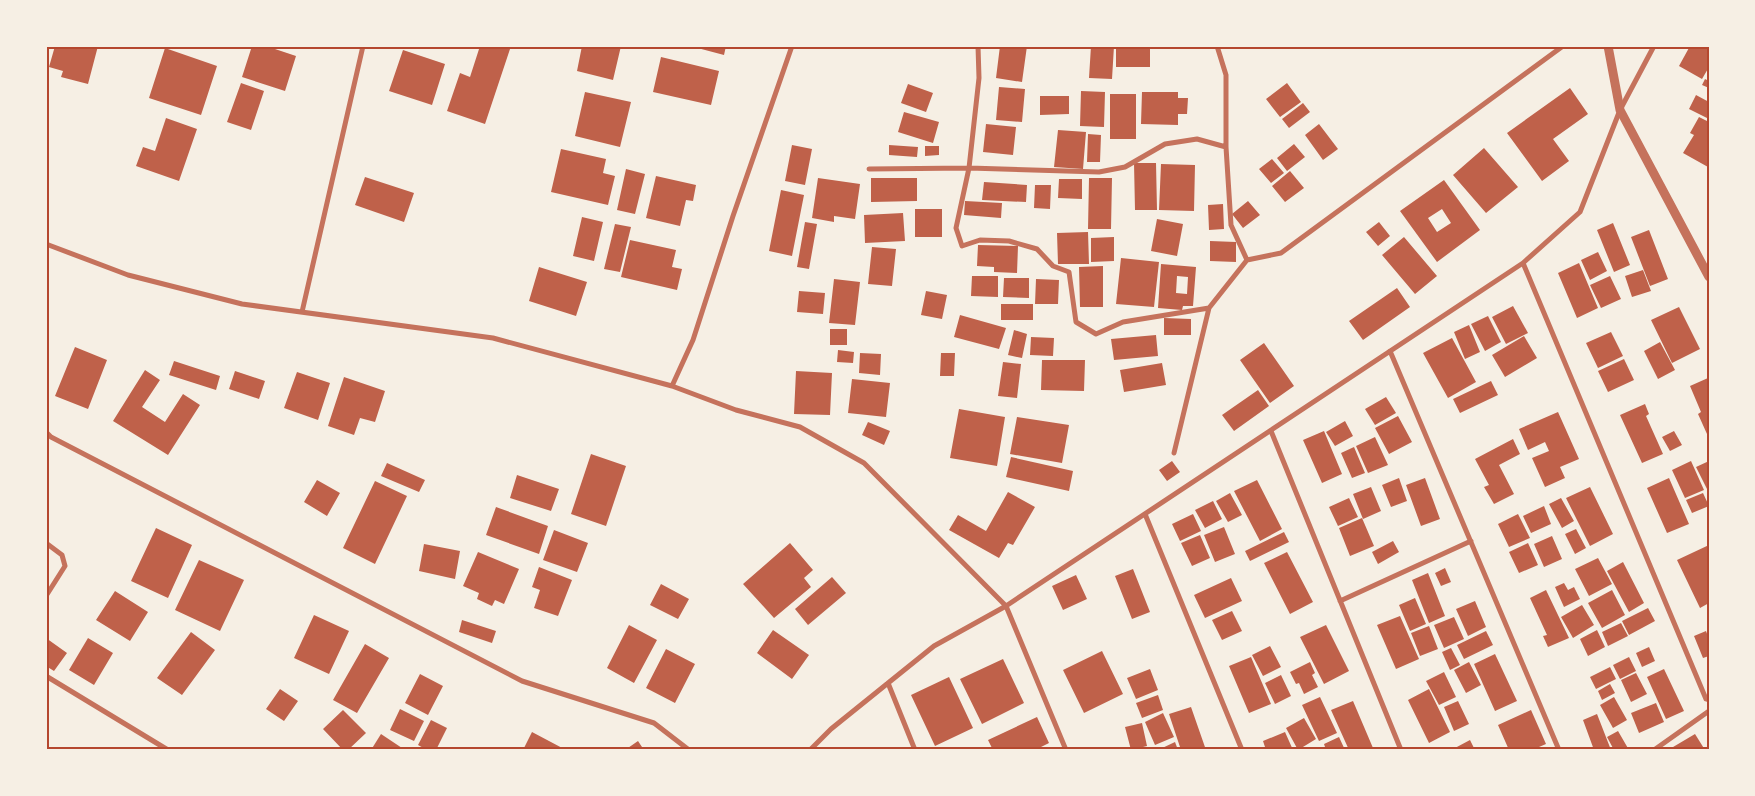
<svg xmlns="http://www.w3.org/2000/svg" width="1755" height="796" font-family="'Golos Text',sans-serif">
<rect width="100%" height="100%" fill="#f6efe4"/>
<path fill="#bf614a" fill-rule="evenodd" d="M55 46H98L88 84 61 77 63 71 49 67Z
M252 46H266L296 56 285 91 242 77Z
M480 46H511L485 124 447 111 460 73 470 77Z
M582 46H621L613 80 577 71Z
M690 46H726L724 55Z
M1000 46H1027L1022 82 996 78Z
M1091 46H1114L1112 79 1089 78Z
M1116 46H1150V67H1116Z
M1690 46H1709V67L1702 79 1679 66Z
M165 48 217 66 201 115 149 98Z
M403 50 445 64 432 105 389 91Z
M661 57 719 71 711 105 653 92Z
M1705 79 1709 81V88L1702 85Z
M241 83 264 91 251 130 227 122Z
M1287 83 1301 102 1280 117 1266 99Z
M908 84 933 93 926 112 901 103Z
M999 87 1025 89 1022 122 996 120Z
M1570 88 1588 114 1553 139 1569 161 1542 181 1507 133Z
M1081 91 1105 92 1104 127 1080 126Z
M585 92 631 102 620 147 575 136Z
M1142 92H1178V98H1188L1187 114H1178V125L1141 124Z
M1110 94H1136V139H1110Z
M1696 95 1709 102V119L1689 109Z
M1040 96H1069V114L1040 115Z
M1303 103 1310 112 1289 128 1282 119Z
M904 112 939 122 933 143 898 132Z
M1699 117 1709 122 1708 167 1683 153 1694 135 1690 133Z
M166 118 197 129 179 181 136 166 143 147 155 151Z
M986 124 1016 127 1013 155 983 152Z
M1319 124 1338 149 1323 160 1305 135Z
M1058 130 1086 132 1083 169 1054 167Z
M1088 134 1101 135 1100 162H1087Z
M1294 144 1305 157 1287 171 1277 158Z
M792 145 812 149 805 185 785 181Z
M889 145 918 147 917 157 889 155Z
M925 146H939V155L925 156Z
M1484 148 1518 187 1486 213 1453 175Z
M561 149 606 159 603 173 615 176 608 205 551 192Z
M1272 159 1284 173 1271 183 1259 169Z
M1134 163H1156L1157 210H1135Z
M1161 164 1195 165 1194 211 1159 210Z
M626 169 645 174 635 214 617 210Z
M1290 171 1304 188 1285 202 1272 186Z
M656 176 696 185 693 201 686 200 680 226 646 218Z
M365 177 414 193 404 222 355 205Z
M818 178 860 184 855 219 834 216V222L812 218Z
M871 178H917V201L871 202Z
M1089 178H1112L1111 229H1088Z
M1059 179H1082V199L1058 198Z
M1444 180 1480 230 1437 262 1400 211ZM1442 209 1451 223 1437 232 1428 218Z
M984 182 1027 185 1026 202 982 200Z
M1035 185H1051L1050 209 1034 208Z
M781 190 804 195 792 256 769 251Z
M965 201 1002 203 1001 218 964 215Z
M1248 201 1260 215 1243 228 1232 214Z
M1223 204 1224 229 1209 230 1208 205Z
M915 209H942V237H915Z
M903 213 905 241 865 243 864 215Z
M582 217 603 222 594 261 573 256Z
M1157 219 1183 224 1177 256 1151 251Z
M805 222 817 224 809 269 797 267Z
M1379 222 1390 236 1378 246 1366 232Z
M1613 223 1630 265 1614 272 1597 230Z
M615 224 631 227 620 272 604 269Z
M1649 230 1668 279 1650 286 1631 237Z
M1088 232 1089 264H1058L1057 233Z
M1114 237V261L1091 262V238Z
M1404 237 1437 276 1415 294 1382 255Z
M630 240 676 250 672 267 682 269 677 290 621 277Z
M1210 241 1236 242V262L1210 261Z
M978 245 1018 246 1017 273 994 272V267L977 266Z
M872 247 896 249 892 286 868 284Z
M1598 252 1607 271 1590 280 1581 260Z
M1121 258 1159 262 1154 307 1116 304Z
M1579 263 1598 308 1577 318 1558 273Z
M1161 264 1196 267 1193 306H1183L1182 310 1158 308ZM1177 276 1188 277 1187 294 1176 293Z
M1103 266V307H1080L1079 267Z
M539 267 587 282 576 316 529 301Z
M1643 270 1651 291 1632 297 1625 276Z
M972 276H998V297L971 296Z
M1610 276 1621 299 1601 308 1590 285Z
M1004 278H1029V298L1003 297Z
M834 279 860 282 855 325 829 323Z
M1036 279 1059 280 1058 304H1035Z
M1397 288 1410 307 1363 340 1349 321Z
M799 291 825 293 823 314 797 312Z
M926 291 947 295 942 319 921 315Z
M1001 304H1033V320H1001Z
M1513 306 1528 333 1506 344 1492 317Z
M1679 307 1700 349 1672 363 1651 320Z
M960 315 1006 328 999 349 954 337Z
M1488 316 1501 342 1485 351 1471 324Z
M1164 318 1191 319V335H1164Z
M1469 325 1480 352 1465 359 1454 332Z
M830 329H847V345H830Z
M1014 330 1027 334 1022 358 1008 355Z
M1611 332 1623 356 1598 368 1586 343Z
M1156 335 1158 356 1114 360 1111 339Z
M1524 336 1537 358 1505 377 1492 355Z
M1031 337 1054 338 1053 356 1030 355Z
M1452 338 1476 382 1448 398 1423 353Z
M1660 342 1675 370 1658 379 1644 351Z
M1264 343 1294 386 1270 403 1240 360Z
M75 347 107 360 88 409 55 396Z
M838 350 854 352 853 363 837 362Z
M860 353 881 354 880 375 859 373Z
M941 353H955L954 376H940Z
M1624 359 1634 380 1608 392 1598 371Z
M1042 360H1085L1084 391 1041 390Z
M174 361 220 376 216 390 169 375Z
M1003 362 1021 364 1017 398 998 396Z
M1162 363 1166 385 1124 392 1120 370Z
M145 370 160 380 142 407 165 422 183 394 200 405 168 455 113 421Z
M235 371 265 381 259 399 229 389Z
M796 371 832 373 830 415 794 414Z
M297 372 330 383 318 420 284 408Z
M344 377 385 391 375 422 360 418 354 435 328 426Z
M1708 378 1709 433 1707 434 1698 414 1701 412 1690 386Z
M852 379 890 383 886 417 848 413Z
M1491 381 1498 395 1460 413 1453 399Z
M1258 390 1269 406 1234 431 1222 415Z
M1386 397 1396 413 1375 425 1365 409Z
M1645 404 1649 414 1646 416 1663 454 1642 463 1620 415Z
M959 409 1005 417 997 466 950 458Z
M1558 412 1579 459 1560 467 1565 478 1545 487 1532 458 1549 451 1545 442 1528 450 1519 429Z
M1398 416 1412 442 1389 454 1375 428Z
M1017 417 1069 425 1062 463 1010 454Z
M1345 421 1353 436 1335 446 1326 432Z
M868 422 890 431 884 445 862 435Z
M1324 431 1342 474 1322 483 1303 440Z
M1674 431 1682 445 1670 451 1662 437Z
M1375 437 1388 465 1368 473 1356 446Z
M1513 439 1520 454 1499 465 1514 494 1494 504 1484 487 1489 485 1475 459Z
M1354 447 1365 473 1352 478 1341 453Z
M591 454 626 466 606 526 571 514Z
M1011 457 1073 471 1069 491 1006 477Z
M1172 461 1180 472 1167 481 1159 470Z
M1691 461 1704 490 1685 498 1672 470Z
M1709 461V488L1707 489 1696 467Z
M387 463 425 480 419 492 381 476Z
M517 475 559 489 551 511 510 498Z
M1399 478 1407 501 1391 507 1382 485Z
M1425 478 1440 519 1421 526 1406 485Z
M1669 478 1689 524 1667 533 1647 488Z
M317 480 340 493 327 516 304 502Z
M1257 480 1282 529 1260 541 1234 491Z
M375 481 407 496 375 564 343 548Z
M1371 487 1381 511 1363 519 1353 494Z
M1590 487 1613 534 1590 546 1566 498Z
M1008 492 1035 507 1013 545 1008 543 999 558 949 530 958 515 986 531Z
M1230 493 1242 515 1228 522 1216 501Z
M1703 493 1709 506 1692 513 1686 500Z
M1349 498 1358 517 1338 526 1329 507Z
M1561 498 1574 521 1562 528 1549 504Z
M1213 501 1222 519 1205 528 1195 510Z
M1544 506 1551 524 1531 533 1523 516Z
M496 507 548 526 539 554 486 535Z
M1193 514 1201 531 1180 541 1172 524Z
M1518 514 1530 538 1509 547 1498 524Z
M1362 518 1374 546 1350 556 1339 528Z
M1224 527 1235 554 1215 562 1204 535Z
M156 528 192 545 168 598 131 581Z
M1576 529 1586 548 1575 554 1565 534Z
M554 530 588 543 577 572 543 560Z
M1284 532 1289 542 1250 561 1245 551Z
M1200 535 1210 558 1192 566 1181 543Z
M1552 536 1562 559 1544 567 1534 544Z
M1393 541 1399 552 1378 564 1372 552Z
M790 543 813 570 804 578 811 587 774 618 743 584Z
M1528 543 1538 565 1519 573 1509 552Z
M424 544 460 551 455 579 419 571Z
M1709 545V603L1700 608 1677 560Z
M478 552 519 569 504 604 495 600 492 606 477 599 479 593 463 586Z
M1287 552 1313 602 1290 614 1264 563Z
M1598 558 1612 584 1589 596 1575 569Z
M199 560 244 580 220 631 175 610Z
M1623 562 1644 603 1629 612 1607 571Z
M539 567 572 580 558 616 534 608 540 590 532 587Z
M1445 568 1451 582 1441 586 1435 573Z
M1133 569 1150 612 1132 619 1115 576Z
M1428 573 1445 616 1429 623 1412 580Z
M1076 575 1087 599 1063 610 1052 586Z
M832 577 846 593 808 625 795 609Z
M1231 578 1242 601 1205 618 1194 595Z
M1564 583 1568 590 1574 587 1580 599 1564 607 1555 587Z
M661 584 689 599 678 619 650 605Z
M1546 590 1569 638 1548 647 1543 636 1547 635 1530 598Z
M1612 590 1625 615 1602 628 1588 603Z
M115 591 148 612 130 641 96 620Z
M1415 598 1426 624 1410 631 1399 605Z
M1475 601 1486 627 1468 636 1456 609Z
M1582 605 1594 625 1573 638 1561 617Z
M1648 608 1655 621 1629 635 1622 621Z
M1232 611 1242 631 1222 640 1212 620Z
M314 615 349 631 329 674 294 658Z
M1400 616 1419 659 1396 669 1377 625Z
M1454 617 1464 639 1444 648 1434 625Z
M462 620 496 631 492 643 459 632Z
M1621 623 1628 636 1608 646 1602 632Z
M629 625 657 640 634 683 607 668Z
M1326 625 1349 671 1324 684 1300 637Z
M1429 626 1438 649 1420 656 1411 633Z
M773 630 809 655 792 679 757 653Z
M1597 630 1605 647 1588 656 1580 639Z
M1486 631 1493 645 1464 659 1457 645Z
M1706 631 1709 639V656L1703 658 1694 636Z
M191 632 215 650 182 695 157 678Z
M46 638 67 653 54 671 46 666Z
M88 638 113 653 94 685 69 670Z
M365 644 389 658 357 713 333 700Z
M1270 646 1281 667 1263 676 1252 655Z
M1649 647 1655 661 1642 667 1636 653Z
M1451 648 1460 665 1450 670 1442 652Z
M666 649 695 664 675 703 646 688Z
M1102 651 1123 694 1084 713 1063 670Z
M1495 654 1517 701 1495 711 1474 664Z
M1251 657 1271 704 1249 713 1229 666Z
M1629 657 1636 671 1620 679 1613 665Z
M1003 659 1024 703 982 724 960 679Z
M1310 662 1315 673 1312 675 1318 687 1304 694 1299 683 1296 684 1290 672Z
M1469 662 1481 685 1466 693 1454 670Z
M1610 667 1616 679 1596 689 1590 677Z
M1150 669 1158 690 1136 699 1127 678Z
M1664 669 1684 711 1666 719 1647 677Z
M1444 672 1456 697 1439 705 1426 681Z
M1636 673 1647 694 1631 702 1621 680Z
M420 674 443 686 428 715 405 703Z
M1281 675 1291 696 1275 704 1265 683Z
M949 677 973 728 935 746 911 695Z
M1610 684 1615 693 1602 700 1598 691Z
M280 689 298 701 284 721 266 709Z
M1429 689 1450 732 1429 743 1408 700Z
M1158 695 1163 710 1142 718 1136 703Z
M1320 697 1337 733 1319 741 1302 705Z
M1614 697 1627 720 1613 728 1600 705Z
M1353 701 1373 748 1369 750H1349L1331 710Z
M1458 701 1469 724 1454 731 1444 707Z
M1656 703 1664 722 1639 733 1631 713Z
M1191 707 1206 750H1181L1169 714Z
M400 709 424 721 414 741 390 730Z
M343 710 366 733 348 750H343L323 729Z
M1531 710 1546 744 1532 750H1509L1498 725Z
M1163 713 1174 737 1155 745 1145 722Z
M1597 714 1611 750H1594L1583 720Z
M1037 717 1049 743 1035 750H993L988 740Z
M1304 718 1316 739 1298 750 1286 728Z
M431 720 447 728 436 750H427L418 745Z
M1142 723 1147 746 1131 750 1125 727Z
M1618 731 1629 750H1614L1607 737Z
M532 732 566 750H523Z
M1285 732 1293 750H1266L1263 741Z
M381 734 405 750H371Z
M1695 734 1705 750H1668Z
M1339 737 1345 750H1326L1324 744Z
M1470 740 1475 750H1456L1455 748Z
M638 741 644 750H625Z
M1175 742 1178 750H1158Z"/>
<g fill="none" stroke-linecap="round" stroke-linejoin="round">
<path stroke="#c5725c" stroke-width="5" d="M978 46 979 78 969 168 956 228 962 246 980 240 1009 241 1037 249 1053 266 1069 272 1076 322 1096 334 1123 322 1209 308
M1217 46 1226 75V147L1231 225 1247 260
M869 169 969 168 1099 172 1125 167 1165 144 1197 139 1226 147
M46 244 128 275 242 304 493 338 672 386 693 340 733 216 792 46
M1523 263 1706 699 1709 700
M302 312 363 46
M1390 351 1559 750
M672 386 736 410 800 427 864 463 1006 606 1066 750
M1271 431 1401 750
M46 432 51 437 522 681 654 723 689 750
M1174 453 1209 308 1247 260 1281 253 1563 46
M1145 514 1242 750
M46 543 62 555 65 566 46 596
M1340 601 1471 541
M46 676 168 750
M888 683 915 750
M810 750 831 729 934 646 1006 606 1523 263 1580 212 1620 110 1654 46
M1654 750 1709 711"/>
<path stroke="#c5725c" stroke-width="9" d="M1608 46 1620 110 1709 277"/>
</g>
<rect width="1755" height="796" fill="none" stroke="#f6efe4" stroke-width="95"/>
<rect x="48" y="48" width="1660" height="700" fill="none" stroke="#b5482f" stroke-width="2"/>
</svg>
